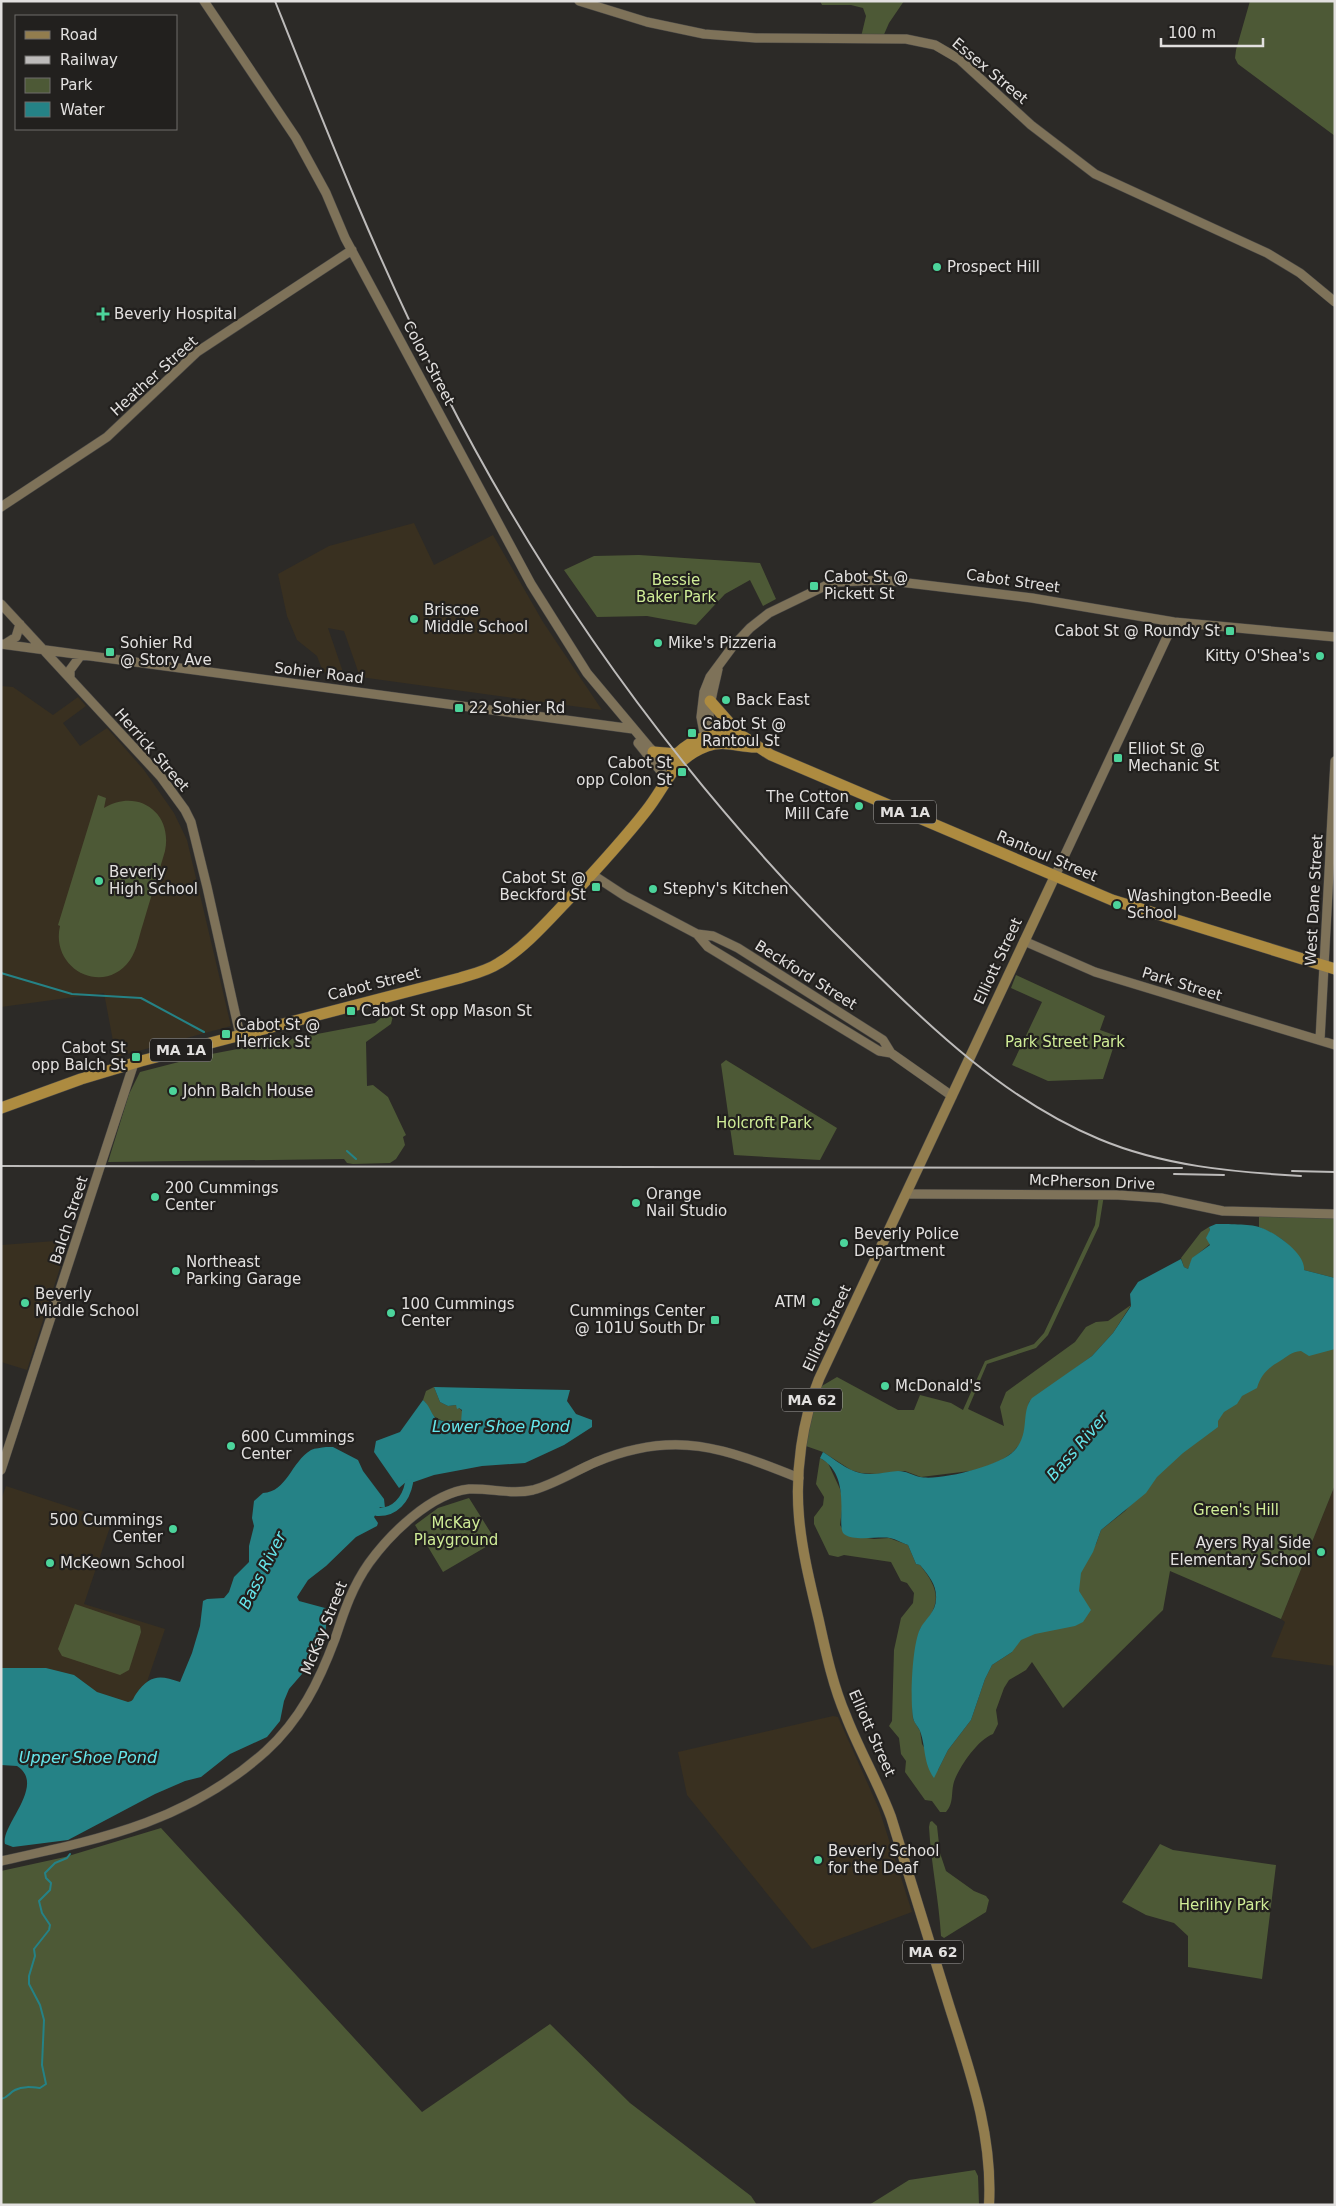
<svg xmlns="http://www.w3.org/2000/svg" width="1336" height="2206" font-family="'DejaVu Sans',sans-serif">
<rect width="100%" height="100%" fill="#2c2a27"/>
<path fill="#393020" d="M414 523 434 565 493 535 543 622 602 710 360 677 344 631 328 628 344 675 323 672 317 656 297 640 287 616 278 574 329 546Z
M1 686 13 687 53 715 78 697 86 706 63 723 80 746 107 728 144 770 174 813 187 840 231 1026 116 1057 104 993 1 1007Z
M69 1240 27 1370 1 1362V1245Z
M1335 1485V1666L1271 1657 1285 1622 1281 1619Z
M6 1486 112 1521 84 1604 165 1629 136 1714 1 1675V1500Z
M833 1716 838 1717 879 1809 912 1912 812 1949 687 1795 678 1752Z"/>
<path fill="#4d5936" d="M820 1H904L889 23 882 39 861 37 866 16 863 8 851 5H822Z
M1250 1H1335V136L1238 64 1235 58 1236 50Z
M639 555 760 563 776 599 763 606 750 580 725 594 696 625 647 616 597 617 564 570 594 556Z
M98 795 106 798 104 808C137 788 173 812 165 851 158 875 150 900 143 924 139 936 137 950 130 960 104 997 50 969 60 926L58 925Z
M1016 975 1105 1016 1100 1030 1117 1036 1103 1079 1048 1081 1012 1065 1042 1002 1011 988Z
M390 1010 394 1012 391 1024 366 1042 367 1086 373 1085 388 1097 406 1135 403 1137 405 1145 396 1159 390 1163 353 1164 347 1163 344 1159 108 1162 129 1094 140 1072 206 1055 375 1023Z
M726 1060 837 1128 820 1160 734 1155 721 1064Z
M1099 1195H1104L1099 1226 1048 1335 1036 1348 987 1364 968 1409 1004 1426 1000 1407 1006 1392 1075 1342 1086 1327 1096 1322 1108 1321 1131 1305 1113 1333 1092 1356 1029 1402 1023 1440 1013 1452 1002 1460 978 1470 921 1477 905 1471 877 1474 861 1473 851 1470 823 1452 803 1445 815 1390 837 1377 898 1410H914L920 1395 951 1403 963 1410 985 1361 1034 1344 1044 1333 1095 1225Z
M1259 1213 1335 1214V1278L1304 1270C1289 1243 1287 1240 1259 1227Z
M1209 1227 1210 1230 1208 1240 1210 1244 1193 1258 1188 1269 1184 1267 1181 1258 1201 1232Z
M1335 1344V1485L1281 1619 1170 1571 1163 1610 1063 1708 1032 1662 1026 1670 1009 1680 1004 1688 996 1710 998 1724 993 1734C978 1740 962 1763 955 1779 950 1791 955 1802 946 1812H940L932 1801 925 1800 905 1772 906 1761 901 1754 899 1738 889 1726 892 1721 894 1650 901 1618 913 1603 914 1593 907 1583 901 1581 891 1562 844 1555 838 1557 829 1555 814 1524V1517L823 1505 824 1497 816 1484 820 1458 828 1463 840 1489 843 1502 840 1525 846 1535 874 1539 889 1538 908 1545 916 1564 920 1565C940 1590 942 1604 920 1629L912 1700 913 1719 920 1731 922 1744 938 1770 948 1750 971 1720 985 1679 992 1665 1012 1652 1014 1637 1096 1544 1101 1530 1125 1511 1216 1408 1283 1348Z
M434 1387 440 1402 448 1406 456 1405 462 1411V1419L458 1424C449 1423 434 1420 429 1411 426 1406 427 1403 423 1400L426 1391Z
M469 1498 496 1541 443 1572 415 1525 438 1508Z
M75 1604 140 1626 141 1632 129 1670 120 1675 62 1656 58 1649Z
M932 1821 937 1826 940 1853 946 1871 974 1891 986 1896 989 1900 986 1912 944 1938 941 1936C939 1900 931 1864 929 1827L930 1822Z
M161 1828 422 2112 550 2024 630 2103 751 2196 757 2205H1V1871L65 1857Z
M1160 1844 1173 1850 1276 1865 1262 1979 1188 1967V1936L1174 1923 1146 1915 1122 1902Z
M975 2170 978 2176 979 2205H869L909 2180Z"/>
<path fill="#258286" d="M1216 1224C1226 1224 1250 1224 1259 1227 1273 1231 1306 1253 1304 1270L1335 1278V1349L1309 1356 1301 1351C1291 1352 1288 1356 1280 1361 1268 1368 1261 1374 1257 1388L1242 1396 1237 1404 1224 1412 1218 1421V1427L1183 1453 1157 1477 1146 1493 1101 1530 1093 1552 1081 1573 1079 1591 1091 1610 1083 1622 1075 1626 1035 1634 1021 1640 1012 1652 992 1665 985 1679 971 1720 948 1750 934 1778C923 1763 926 1747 920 1731 918 1726 913 1722 913 1717 910 1699 912 1646 920 1629 925 1619 936 1612 936 1599 937 1585 929 1576 920 1565L916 1564 908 1545C902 1543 896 1539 890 1538 878 1536 855 1542 844 1534 835 1527 854 1476 820 1458L823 1452C834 1459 847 1470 860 1473 873 1476 885 1472 898 1471 906 1471 912 1475 920 1477 940 1481 1000 1466 1014 1451 1031 1433 1020 1413 1032 1398L1092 1356 1113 1333 1131 1306 1130 1294 1138 1282 1181 1259 1184 1267 1188 1269 1192 1258 1210 1245 1206 1238 1210 1230 1209 1227Z
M434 1387 570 1390 567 1401 576 1414 592 1420V1427L564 1445 525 1463 482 1466 434 1475 411 1483 406 1482 399 1488 374 1452 376 1441 400 1432 423 1400C434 1409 430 1425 452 1420V1422L455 1424 461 1422 462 1410 459 1408 457 1409 456 1405 448 1406 440 1402Z
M326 1447H333L358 1460 363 1471 384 1499 385 1508 380 1507 374 1517 378 1523 377 1526 356 1537 326 1566 308 1580 297 1597 299 1601 325 1608 327 1611 325 1640 314 1652 302 1674 289 1689 284 1701 280 1721 267 1737 230 1754 201 1777 185 1781 155 1794 68 1840 13 1847 5 1844C0 1826 47 1785 17 1766L1 1765V1668H46L74 1675 97 1692 128 1702C134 1701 133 1698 136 1694 150 1674 160 1675 180 1682L192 1653 200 1626 203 1601 207 1599 224 1598 229 1592 234 1577 249 1562V1546L254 1526 252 1518 254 1501 263 1493C287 1492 291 1462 311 1450 315 1448 321 1448 326 1447Z"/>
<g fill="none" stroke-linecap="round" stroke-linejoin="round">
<path stroke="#258286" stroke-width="2" d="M1 973 72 994 141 998 204 1032
M347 1151 356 1159
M1 2099C8 2098 9 2093 15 2090 23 2086 31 2087 40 2088L46 2084 42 2065 44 2020 40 2005 29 1984V1976L35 1956 34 1949 49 1930 50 1925 42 1913 39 1901 50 1890 51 1883 46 1878 45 1873 55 1863 67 1858 70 1854"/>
<path stroke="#258286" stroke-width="8" d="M377 1512C395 1513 406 1499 409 1483"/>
<defs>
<path id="secondary" d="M204 1 296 138 326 193 345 238 531 584 587 673 649 747 660 758 676 766
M579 1 647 22 704 34 756 38 906 39 935 45 959 59 1031 125 1095 174 1267 253 1300 273 1335 302
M1 507 107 437 197 352 352 250
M1 604 161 777 185 810 191 822 207 887 240 1035
M1 644 633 729
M5 644 16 637 20 624
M70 678V670L81 655
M711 740C705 715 713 693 718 669
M638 743 667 779
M706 743 701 717 704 692 710 677 733 646 750 628 769 613 827 585 838 582 883 580 1032 598 1174 622 1335 637
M593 875 625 896 697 934 708 947 879 1051 891 1053 952 1096
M1055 876 1174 622
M697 934 713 936 738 948 883 1040 891 1053
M1024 941 1095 972 1335 1045
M1320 1040 1335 761
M907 1194 1118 1195 1161 1198 1223 1211 1335 1214
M1 1470 134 1063
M1 1861C101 1839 187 1822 266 1751 300 1720 319 1682 335 1639 344 1612 352 1587 369 1563 390 1534 431 1493 469 1489 491 1488 511 1495 533 1490 555 1484 575 1471 596 1462 675 1429 724 1448 799 1478"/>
<path id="primary" d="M989 2205C993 2133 969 2069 948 2002 929 1940 910 1878 891 1817 878 1782 859 1750 846 1716 833 1686 826 1653 819 1621 811 1587 802 1552 799 1517 795 1472 802 1421 819 1379L1055 876"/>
<path id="highway" d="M710 701 741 736
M653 752 677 754
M676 766 677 754C692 739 720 728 742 736 750 740 762 750 771 755L1112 900 1335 969
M1 1108 81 1079 141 1061 460 978C473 974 487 971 499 963 524 948 546 923 566 902 594 872 621 843 646 811 667 785 672 759 707 746 724 740 739 747 755 747"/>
</defs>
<use href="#secondary" stroke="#4a4846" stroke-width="10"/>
<use href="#primary" stroke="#4a4846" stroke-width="11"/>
<use href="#highway" stroke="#4a4846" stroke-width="12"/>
<use href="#secondary" stroke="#7e7259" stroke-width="9"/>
<use href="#primary" stroke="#927d4e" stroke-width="10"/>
<use href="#highway" stroke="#ad8b40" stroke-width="11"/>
<path stroke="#bdbbba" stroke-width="2" d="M275 1C327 132 378 262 442 387 549 598 690 790 858 956 930 1027 1005 1100 1099 1139 1163 1166 1233 1172 1301 1176
M1 1166 1182 1168
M1292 1171 1335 1172
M1174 1174 1224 1175"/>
</g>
<g fill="#4cd49b" stroke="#22201e" stroke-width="2">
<circle cx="937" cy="267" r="5"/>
<path d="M100.5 306.5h5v5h5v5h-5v5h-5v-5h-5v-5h5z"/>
<rect x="809" y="581" width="10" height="10" rx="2.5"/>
<circle cx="414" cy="619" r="5"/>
<rect x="1225" y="626" width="10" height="10" rx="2.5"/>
<circle cx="658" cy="643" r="5"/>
<rect x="105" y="647" width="10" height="10" rx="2.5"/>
<circle cx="1320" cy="656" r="5"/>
<circle cx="726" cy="700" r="5"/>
<rect x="454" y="703" width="10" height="10" rx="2.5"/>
<rect x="687" y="728" width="10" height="10" rx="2.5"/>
<rect x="1113" y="753" width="10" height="10" rx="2.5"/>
<rect x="677" y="767" width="10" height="10" rx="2.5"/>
<circle cx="859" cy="806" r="5"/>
<circle cx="99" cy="881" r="5"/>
<rect x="591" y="882" width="10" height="10" rx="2.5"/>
<circle cx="653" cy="889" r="5"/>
<circle cx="1117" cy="905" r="5"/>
<rect x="346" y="1006" width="10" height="10" rx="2.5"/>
<rect x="221" y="1029" width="10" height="10" rx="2.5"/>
<rect x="131" y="1052" width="10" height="10" rx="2.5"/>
<circle cx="173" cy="1091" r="5"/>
<circle cx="155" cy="1197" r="5"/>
<circle cx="636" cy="1203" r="5"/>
<circle cx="844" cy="1243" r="5"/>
<circle cx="176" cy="1271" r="5"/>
<circle cx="816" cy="1302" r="5"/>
<circle cx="25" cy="1303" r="5"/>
<circle cx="391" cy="1313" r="5"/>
<rect x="710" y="1315" width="10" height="10" rx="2.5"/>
<circle cx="885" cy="1386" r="5"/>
<circle cx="231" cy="1446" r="5"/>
<circle cx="173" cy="1529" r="5"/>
<circle cx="1321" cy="1552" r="5"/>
<circle cx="50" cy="1563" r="5"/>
<circle cx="818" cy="1860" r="5"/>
</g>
<g text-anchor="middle" stroke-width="4.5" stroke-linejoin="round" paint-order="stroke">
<g fill="#22201e" stroke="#a8a6a5" stroke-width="1">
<rect x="874" y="800.5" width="62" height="23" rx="4"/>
<rect x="150" y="1038.5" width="62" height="23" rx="4"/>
<rect x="782" y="1388.5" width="60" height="23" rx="4"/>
<rect x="903" y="1940.5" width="60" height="23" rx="4"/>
</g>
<g font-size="14" font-weight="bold" fill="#e2e0df">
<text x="905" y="817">MA 1A</text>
<text x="181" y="1055">MA 1A</text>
<text x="812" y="1405">MA 62</text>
<text x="933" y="1957">MA 62</text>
</g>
<g font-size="15" fill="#e2e0df" stroke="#22201e">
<text transform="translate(990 71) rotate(40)" y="5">Essex Street</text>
<text transform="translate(429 363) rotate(62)" y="5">Colon Street</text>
<text transform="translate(154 376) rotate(-42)" y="5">Heather Street</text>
<text transform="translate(1013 581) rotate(8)" y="5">Cabot Street</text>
<text transform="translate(319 673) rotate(7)" y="5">Sohier Road</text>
<text transform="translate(152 750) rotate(49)" y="5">Herrick Street</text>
<text transform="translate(1047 856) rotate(23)" y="5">Rantoul Street</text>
<text transform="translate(1314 900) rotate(-87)" y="5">West Dane Street</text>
<text transform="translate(998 961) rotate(-65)" y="5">Elliott Street</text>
<text transform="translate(806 975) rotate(32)" y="5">Beckford Street</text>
<text transform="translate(374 984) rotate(-14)" y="5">Cabot Street</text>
<text transform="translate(1182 984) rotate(17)" y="5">Park Street</text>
<text transform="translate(1092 1182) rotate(2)" y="5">McPherson Drive</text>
<text transform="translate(69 1220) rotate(-72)" y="5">Balch Street</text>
<text transform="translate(827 1328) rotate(-65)" y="5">Elliott Street</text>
<text transform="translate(324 1628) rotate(-68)" y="5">McKay Street</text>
<text transform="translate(872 1733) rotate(66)" y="5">Elliott Street</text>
</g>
<g font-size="15" fill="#e2e0df" stroke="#22201e" text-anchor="start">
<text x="947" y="272">Prospect Hill</text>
<text x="114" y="319">Beverly Hospital</text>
<text x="824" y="582">Cabot St @<tspan x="824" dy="17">Pickett St</tspan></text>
<text x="424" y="615">Briscoe<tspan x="424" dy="17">Middle School</tspan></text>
<text x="1220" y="636" text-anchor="end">Cabot St @ Roundy St</text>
<text x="120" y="648">Sohier Rd<tspan x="120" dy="17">@ Story Ave</tspan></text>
<text x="668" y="648">Mike's Pizzeria</text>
<text x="1310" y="661" text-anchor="end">Kitty O'Shea's</text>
<text x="736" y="705">Back East</text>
<text x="469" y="713">22 Sohier Rd</text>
<text x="702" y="729">Cabot St @<tspan x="702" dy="17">Rantoul St</tspan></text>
<text x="1128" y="754">Elliot St @<tspan x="1128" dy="17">Mechanic St</tspan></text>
<text x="672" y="768" text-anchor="end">Cabot St<tspan x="672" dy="17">opp Colon St</tspan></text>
<text x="849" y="802" text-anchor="end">The Cotton<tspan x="849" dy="17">Mill Cafe</tspan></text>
<text x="109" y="877">Beverly<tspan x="109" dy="17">High School</tspan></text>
<text x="586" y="883" text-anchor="end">Cabot St @<tspan x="586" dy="17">Beckford St</tspan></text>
<text x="663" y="894">Stephy's Kitchen</text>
<text x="1127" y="901">Washington-Beedle<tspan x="1127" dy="17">School</tspan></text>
<text x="361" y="1016">Cabot St opp Mason St</text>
<text x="236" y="1030">Cabot St @<tspan x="236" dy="17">Herrick St</tspan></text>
<text x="126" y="1053" text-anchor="end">Cabot St<tspan x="126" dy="17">opp Balch St</tspan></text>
<text x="183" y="1096">John Balch House</text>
<text x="165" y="1193">200 Cummings<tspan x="165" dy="17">Center</tspan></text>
<text x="646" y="1199">Orange<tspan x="646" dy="17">Nail Studio</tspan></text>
<text x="854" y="1239">Beverly Police<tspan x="854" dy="17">Department</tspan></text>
<text x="186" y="1267">Northeast<tspan x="186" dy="17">Parking Garage</tspan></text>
<text x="35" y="1299">Beverly<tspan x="35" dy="17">Middle School</tspan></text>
<text x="806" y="1307" text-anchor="end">ATM</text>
<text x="401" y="1309">100 Cummings<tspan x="401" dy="17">Center</tspan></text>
<text x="705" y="1316" text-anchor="end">Cummings Center<tspan x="705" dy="17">@ 101U South Dr</tspan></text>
<text x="895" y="1391">McDonald's</text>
<text x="241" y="1442">600 Cummings<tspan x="241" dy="17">Center</tspan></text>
<text x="163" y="1525" text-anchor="end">500 Cummings<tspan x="163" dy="17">Center</tspan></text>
<text x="1311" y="1548" text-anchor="end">Ayers Ryal Side<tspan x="1311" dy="17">Elementary School</tspan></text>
<text x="60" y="1568">McKeown School</text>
<text x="828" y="1856">Beverly School<tspan x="828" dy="17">for the Deaf</tspan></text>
</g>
<g font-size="15" fill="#d0ed97" stroke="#22201e">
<text x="676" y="585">Bessie<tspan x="676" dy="17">Baker Park</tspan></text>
<text x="1065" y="1047">Park Street Park</text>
<text x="764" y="1128">Holcroft Park</text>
<text x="1236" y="1515">Green's Hill</text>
<text x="456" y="1528">McKay<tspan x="456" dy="17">Playground</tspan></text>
<text x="1224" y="1910">Herlihy Park</text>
</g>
<g font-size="16" font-style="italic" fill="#66e7ec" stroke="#22201e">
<text x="501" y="1432">Lower Shoe Pond</text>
<text transform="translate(1077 1446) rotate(-49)" y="6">Bass River</text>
<text transform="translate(262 1570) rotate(-63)" y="6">Bass River</text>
<text x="88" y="1763">Upper Shoe Pond</text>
</g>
</g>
<rect width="1336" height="2206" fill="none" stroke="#e2e0df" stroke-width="5"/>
<rect x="15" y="15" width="162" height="115" fill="#22201e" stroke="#6f6d6b"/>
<rect x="25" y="31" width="25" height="8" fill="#927d4e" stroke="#6f6d6b"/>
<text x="60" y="40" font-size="15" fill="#e2e0df">Road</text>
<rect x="25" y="56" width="25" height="8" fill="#bdbbba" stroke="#6f6d6b"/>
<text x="60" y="65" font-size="15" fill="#e2e0df">Railway</text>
<rect x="25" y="78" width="25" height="15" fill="#4d5936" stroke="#6f6d6b"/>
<text x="60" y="90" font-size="15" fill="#e2e0df">Park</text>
<rect x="25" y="102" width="25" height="15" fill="#258286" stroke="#6f6d6b"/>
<text x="60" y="115" font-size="15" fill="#e2e0df">Water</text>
<path d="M1161 38v8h102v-8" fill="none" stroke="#e2e0df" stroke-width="2.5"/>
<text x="1168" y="38" font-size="15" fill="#e2e0df" stroke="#22201e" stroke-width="4" paint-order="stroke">100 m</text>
</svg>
